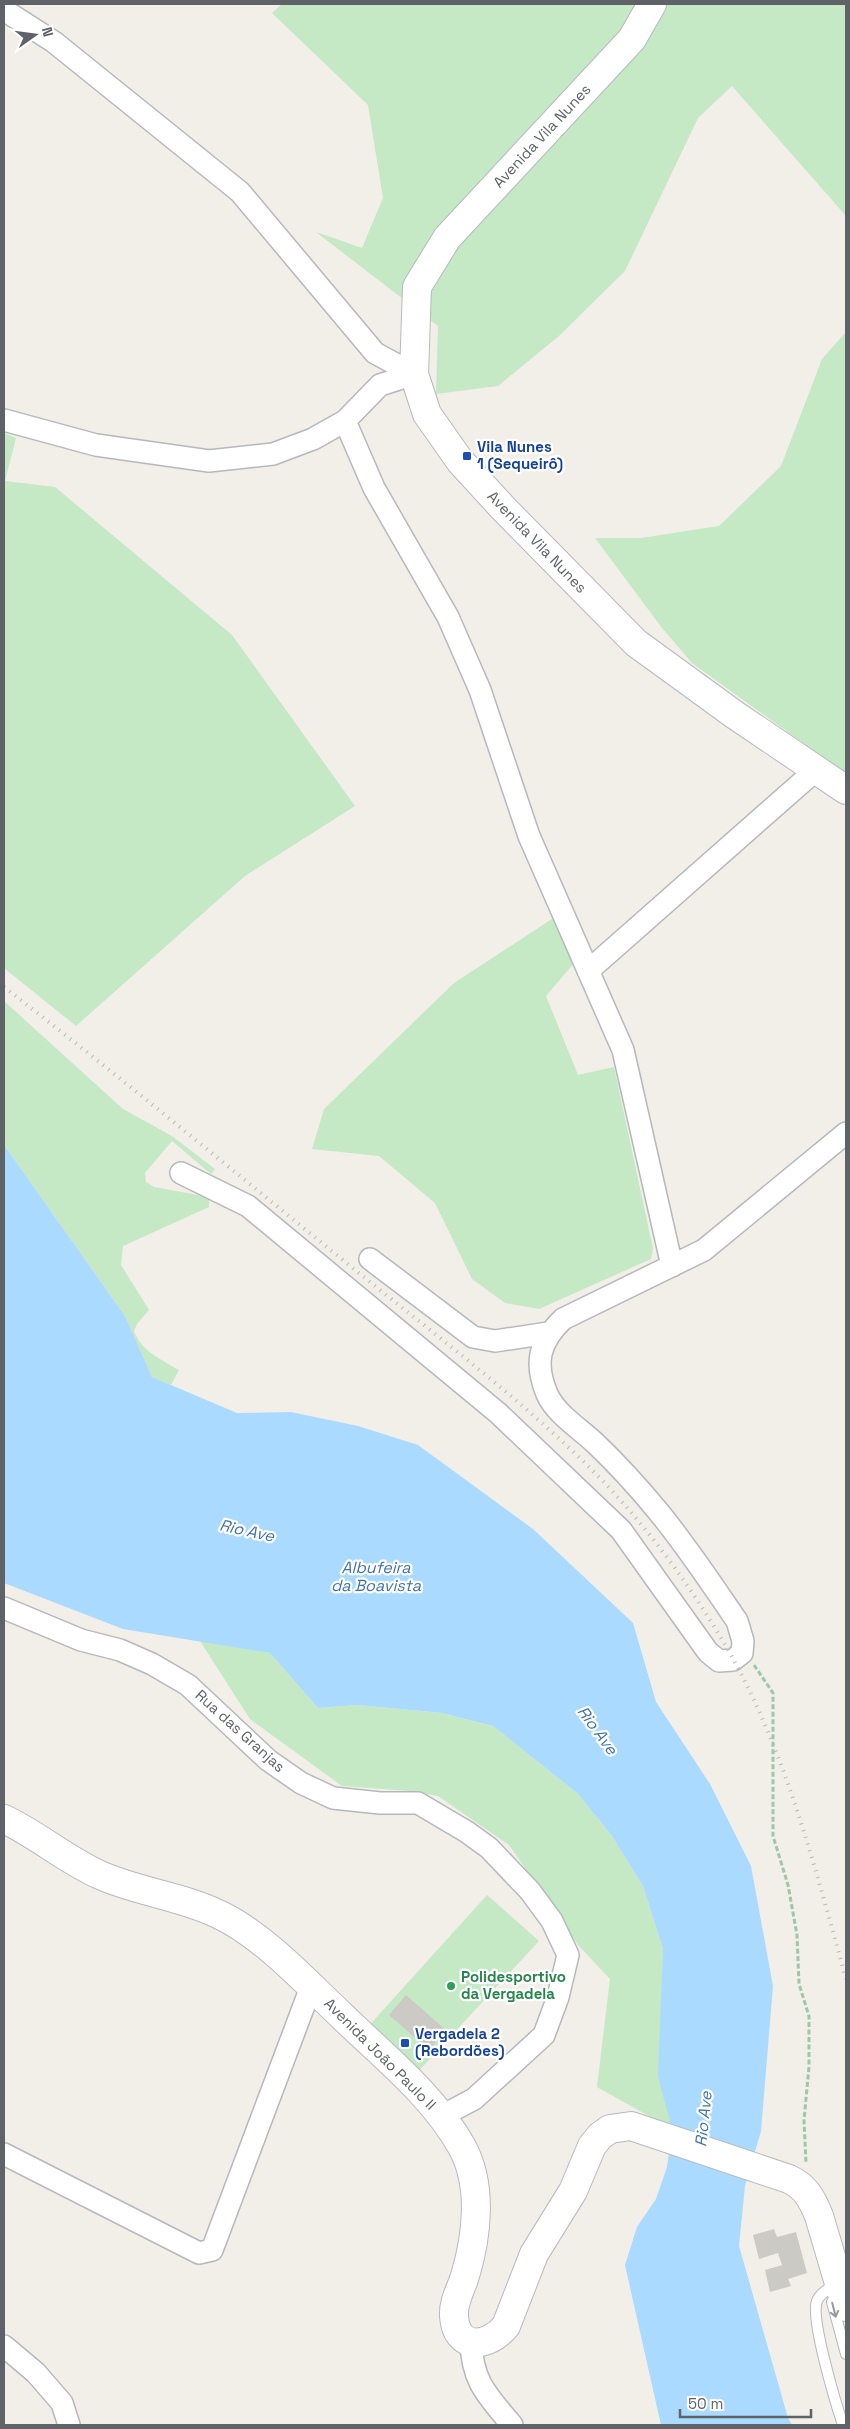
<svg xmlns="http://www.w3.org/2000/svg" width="850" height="2429" font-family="'Space Grotesk',sans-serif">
<rect width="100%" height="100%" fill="#f1efe8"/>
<path fill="#c5e8c5" d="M282 4H846V216L732 86 698 118 625 271 559 336 498 386 436 394 438 326 316 232 362 248 383 198 368 105 272 13Z
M846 332V774L692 663 662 628 595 538H641L719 526 781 466 822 359Z
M4 433 16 438 5 481 55 487 232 635 355 806 245 876 76 1026 4 968Z
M555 917 575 962 546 996 578 1075 614 1067 653 1249 651 1259 539 1309 505 1303 472 1279 435 1203 379 1156 312 1149 324 1109 454 983Z
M4 1001 123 1109 172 1136 215 1169 211 1174 172 1141 145 1173 146 1182 154 1187 209 1197V1207L123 1246 121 1265 149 1310 137 1324 134 1331C141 1351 162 1360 179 1370L171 1385 152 1377 125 1316 4 1145Z
M200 1641 270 1653 318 1708 358 1705 442 1713 493 1726 577 1793 612 1836 643 1886 663 1949 662 2001 672 2129 597 2087 610 1979 578 1945 509 1845 438 1796 410 1791 342 1786 250 1719Z
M487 1895 539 1941 414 2076 365 2030Z"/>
<path fill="#aadaff" d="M4 1145 125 1316 152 1377 237 1413 291 1412 358 1426 418 1445 533 1529 633 1623 656 1702 710 1784 751 1866 773 1986 761 2131 745 2186 739 2246 788 2418 792 2425H661L625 2265 637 2227 656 2199 667 2167 672 2129 658 2076 663 1949 643 1886 612 1836 577 1793 493 1726 442 1713 358 1705 318 1708 270 1653 123 1629 4 1583Z"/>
<path fill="#cccac5" d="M406 1995 446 2030 429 2050 389 2015Z
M774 2229 777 2237 796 2232 807 2273 788 2279 791 2286 770 2292 765 2270 782 2265 778 2253 759 2259 753 2235Z"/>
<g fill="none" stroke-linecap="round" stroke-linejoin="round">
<defs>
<path id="lane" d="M836 2283C830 2288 819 2294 817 2301 810 2318 836 2404 843 2425
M832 2302 846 2354"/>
<path id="street" d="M4 10 54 42 240 192 375 353 414 374
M4 420 96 445 209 461 273 454 313 439 345 421 380 385 414 374
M345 421 374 488 448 617 480 690 529 836 623 1050 672 1266
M588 971 816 770
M181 1173 248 1206 498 1413 621 1530 708 1652 719 1661 733 1660 742 1653 743 1641 737 1621C711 1583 686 1545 657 1510 638 1487 616 1463 595 1443 579 1428 556 1414 547 1394 534 1363 539 1342 563 1319L704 1250 846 1133
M370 1259 473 1337 495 1341 548 1333
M4 1608 81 1640 120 1650 152 1664 188 1685 268 1760 301 1783 333 1798 380 1803H418L467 1832 489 1848 530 1891 552 1921 568 1955 558 1997 544 2035 474 2099 442 2116
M4 2154 199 2253 212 2250 311 1987
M471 2342C472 2382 488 2396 512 2425
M4 2346 36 2373 62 2403 69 2425"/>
<path id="secondary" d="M652 4 632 39 447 238 417 287 414 374 427 414 460 461 503 508 636 643 735 715 846 790
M4 1819C38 1835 66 1860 100 1875 138 1892 181 1896 218 1914 262 1934 307 1983 342 2016 384 2057 433 2095 462 2147 483 2185 477 2236 465 2276 461 2289 453 2302 454 2316 456 2351 488 2348 506 2326L534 2254 573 2191 592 2146 600 2136 610 2129 631 2126 789 2179C806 2187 812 2199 819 2216L846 2307"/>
</defs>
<use href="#lane" stroke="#b5b8bc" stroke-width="12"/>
<use href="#street" stroke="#b5b8bc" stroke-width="24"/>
<use href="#secondary" stroke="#b6babf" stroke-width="30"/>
<path stroke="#9cc7a9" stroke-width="3" stroke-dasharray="5 2.5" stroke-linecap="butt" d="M754 1665 773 1693V1836L788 1885 797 1935 799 1984 809 2016V2067L804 2120 806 2163"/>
<use href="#lane" stroke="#fff" stroke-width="10"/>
<use href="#street" stroke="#fff" stroke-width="21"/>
<use href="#secondary" stroke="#fff" stroke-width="28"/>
<path stroke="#b6b7b8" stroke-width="4" stroke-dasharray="1 6" stroke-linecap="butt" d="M4 987C119 1076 231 1169 344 1261 425 1327 511 1391 586 1464 641 1518 690 1584 728 1650 786 1751 815 1868 846 1979"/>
</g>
<defs><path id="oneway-shaft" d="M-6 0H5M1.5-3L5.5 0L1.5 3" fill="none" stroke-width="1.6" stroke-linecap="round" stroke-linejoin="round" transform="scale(1.25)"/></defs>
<use stroke="#979a9d" href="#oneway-shaft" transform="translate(834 2310) rotate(76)"/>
<g fill="#1a4fb4" stroke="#fff" stroke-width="2">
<rect x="462" y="451" width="10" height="10" rx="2.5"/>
<rect x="400" y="2038" width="10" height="10" rx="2.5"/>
</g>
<circle fill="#2e9e5b" stroke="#fff" stroke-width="2" cx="451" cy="1986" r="5"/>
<g text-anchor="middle" stroke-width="4.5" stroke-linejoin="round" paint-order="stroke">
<g font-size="15" fill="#5f6368" stroke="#fff">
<text transform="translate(542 136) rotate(-47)" y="5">Avenida Vila Nunes</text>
<text transform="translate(537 542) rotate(46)" y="5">Avenida Vila Nunes</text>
<text transform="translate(240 1731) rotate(42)" y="5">Rua das Granjas</text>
<text transform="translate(380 2054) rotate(45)" y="5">Avenida João Paulo II</text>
</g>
<g font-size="15" font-weight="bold" fill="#164399" stroke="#fff" text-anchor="start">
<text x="477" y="452">Vila Nunes<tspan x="477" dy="17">1 (Sequeirô)</tspan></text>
<text x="415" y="2039">Vergadela 2<tspan x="415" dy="17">(Rebordões)</tspan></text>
</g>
<g font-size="15" font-weight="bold" fill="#27864d" stroke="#fff" text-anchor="start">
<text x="461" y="1982">Polidesportivo<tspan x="461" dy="17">da Vergadela</tspan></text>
</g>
<g font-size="16" font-style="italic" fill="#4174aa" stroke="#fff">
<text transform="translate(247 1530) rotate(12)" y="6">Rio Ave</text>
<text x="376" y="1573">Albufeira<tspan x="376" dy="18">da Boavista</tspan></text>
<text transform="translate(598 1730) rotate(54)" y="6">Rio Ave</text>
<text transform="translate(703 2119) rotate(-84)" y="6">Rio Ave</text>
</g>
</g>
<rect width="850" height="2429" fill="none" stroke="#5f6368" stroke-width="10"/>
<g transform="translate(35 35) rotate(76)" stroke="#ffffff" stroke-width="4" paint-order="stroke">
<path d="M0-4L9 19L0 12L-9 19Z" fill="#5f6368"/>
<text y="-8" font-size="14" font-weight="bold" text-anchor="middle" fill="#5f6368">N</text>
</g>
<path d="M680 2409v8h131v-8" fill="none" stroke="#5f6368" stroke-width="2.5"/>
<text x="688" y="2409" font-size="15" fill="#5f6368" stroke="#ffffff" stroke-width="4" paint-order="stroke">50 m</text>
</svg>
